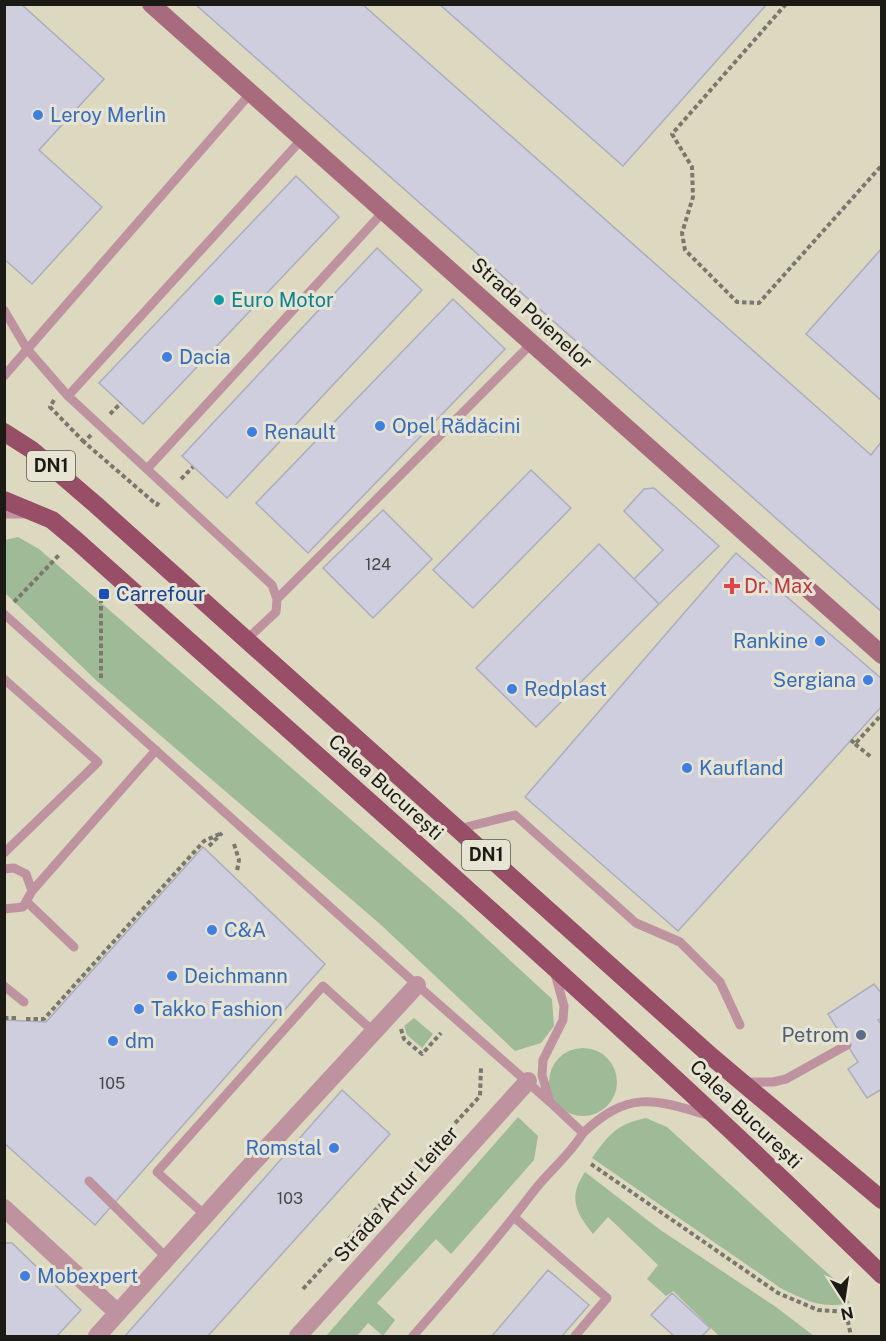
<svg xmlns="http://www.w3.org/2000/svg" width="886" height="1341" font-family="'Public Sans',sans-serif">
<rect width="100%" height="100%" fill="#e7e4d3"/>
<path fill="#ddd9c1" d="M5 5H881V1336H5Z"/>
<path fill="#9eba97" d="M18 537 39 549 461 915 552 999 554 1026 541 1043 515 1051 380 924 97 681 5 593V540Z
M414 1018 433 1034 422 1048 407 1035 404 1026Z
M549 1082a34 34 0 1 1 68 0a34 34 0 1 1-68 0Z
M518 1117 538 1136 534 1160 451 1254 436 1239 377 1303 395 1320 383 1336 368 1323 357 1336H326Z
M646 1118 667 1127 835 1280 850 1303C821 1309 808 1301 782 1289L592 1158C609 1134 617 1124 646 1118Z
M585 1172 659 1229 776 1307 814 1336H719L673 1291 666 1296 647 1279 658 1265 608 1217 593 1234C575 1212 568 1197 585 1172Z"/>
<path fill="#cecedf" stroke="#acacbc" stroke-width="1.5" d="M4 4H21L104 79 39 150 102 207 32 284 4 259Z
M195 4H362L871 455 882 441V612Z
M439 4H767L623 166Z
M296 176 339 217 143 424 99 383Z
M377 248 422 290 227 498 182 456Z
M882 248V401L806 334Z
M453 299 505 349 308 553 256 503Z
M531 470 571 508 473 608 433 570Z
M654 488 719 546 659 604 634 579 663 550 624 511 644 489Z
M383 510 432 559 373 618 323 568Z
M599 544 659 604 536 727 476 668Z
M736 553 882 679V706L678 931 525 797Z
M203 847 325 964 95 1225 4 1143V1020L46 1022Z
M874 984 882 994V1018L878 1020 882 1025V1089L867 1098 848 1069 858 1062 828 1014Z
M342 1090 390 1134 208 1336H125Z
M4 1243H12L81 1310 57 1336H4Z
M548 1270 589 1305 562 1336H492Z
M672 1293 710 1328 702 1336H674L651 1315Z"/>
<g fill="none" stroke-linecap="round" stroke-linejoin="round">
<path stroke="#7a786d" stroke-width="4" stroke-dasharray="4.5 3" stroke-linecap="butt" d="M786 4 672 134 692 167 693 197 682 233 685 250 737 302 759 303 882 165
M54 400 50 407 84 442
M110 414 121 403
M91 435 84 442 157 505 159 502
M181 479 193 467
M101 591V681
M14 602 59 555
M851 740 855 744 882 714
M855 744 871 757
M234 844 239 860 237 871
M209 846 222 833
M4 1018H19
M26 1019H44L204 841 222 833
M401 1029 404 1039 422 1054 441 1033
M591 1164 778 1293 818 1310 846 1312 851 1336
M303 1289 480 1096 481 1068"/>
<path stroke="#be939f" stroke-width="9" d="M4 310 27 349 68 396 272 585 277 599 276 612 245 641
M4 376 250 94
M68 396 302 139
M147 469 384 211
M4 514H26
M277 599 532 343
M4 614 417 985 550 1102
M4 679 98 762 4 853
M458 829 515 815 636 923 680 942 720 982 740 1025
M4 869 14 868 26 874 32 891 23 907 4 909
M32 891 156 750
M27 902 74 947
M555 974 564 1006 563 1020 543 1060 542 1075 550 1102 583 1133C628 1091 652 1098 707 1115
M4 986 24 1002
M745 1082H773L786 1079 847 1045
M89 1181 167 1258
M205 1215 157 1172 323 986 374 1032
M515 1218 607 1298 575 1336
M413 1336C454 1289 495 1242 533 1192 549 1171 569 1156 583 1133"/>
<path stroke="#be939f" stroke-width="18" d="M4 1208 118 1313
M97 1336 239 1178 417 985
M298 1336 528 1081"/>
<path stroke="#a86b7e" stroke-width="18" d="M151 4 882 655"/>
<path stroke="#974e66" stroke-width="18" d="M4 432 32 450 95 504 712 1057 882 1200
M4 500 52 520 77 541C347 783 622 1021 882 1275"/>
</g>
<g fill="#3f7fe0" stroke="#e7e4d3" stroke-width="2">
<circle cx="38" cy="115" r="6"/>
<circle cx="167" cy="357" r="6"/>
<circle cx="380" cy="426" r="6"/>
<circle cx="252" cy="432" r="6"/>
<circle cx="820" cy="641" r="6"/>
<circle cx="868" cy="680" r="6"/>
<circle cx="512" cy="689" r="6"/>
<circle cx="687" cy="768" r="6"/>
<circle cx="212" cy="930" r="6"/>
<circle cx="172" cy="976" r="6"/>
<circle cx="139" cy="1009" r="6"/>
<circle cx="113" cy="1041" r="6"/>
<circle cx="334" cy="1148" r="6"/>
<circle cx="25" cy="1276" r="6"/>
</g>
<circle fill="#0f9aa8" stroke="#e7e4d3" stroke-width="2" cx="219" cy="300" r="6"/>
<path fill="#e0444e" stroke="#e7e4d3" stroke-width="2" d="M729 577h6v6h6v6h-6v6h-6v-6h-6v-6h6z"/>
<rect fill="#1a4fb4" stroke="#e7e4d3" stroke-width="2" x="98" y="588" width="12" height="12" rx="3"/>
<circle fill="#5c6f8a" stroke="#e7e4d3" stroke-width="2" cx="861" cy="1035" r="6"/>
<g text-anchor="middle" stroke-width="6" stroke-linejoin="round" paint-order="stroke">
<g font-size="16" fill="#484747">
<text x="378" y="570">124</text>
<text x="112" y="1089">105</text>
<text x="290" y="1204">103</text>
</g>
<g fill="#e7e4d3" stroke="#58574d" stroke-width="1.5">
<rect x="27" y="451" width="48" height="30" rx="4.5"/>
<rect x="462" y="840" width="48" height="30" rx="4.5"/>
</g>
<g font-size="18" font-weight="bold" fill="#1b1a14">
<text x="51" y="472">DN1</text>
<text x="486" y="861">DN1</text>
</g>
<g font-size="20" fill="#366cbe" stroke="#e7e4d3" text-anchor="start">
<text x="50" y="122">Leroy Merlin</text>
<text x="179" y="364">Dacia</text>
<text x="392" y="433">Opel Rădăcini</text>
<text x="264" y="439">Renault</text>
<text x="808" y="648" text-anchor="end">Rankine</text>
<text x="856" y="687" text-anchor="end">Sergiana</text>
<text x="524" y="696">Redplast</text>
<text x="699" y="775">Kaufland</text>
<text x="224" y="937">C&amp;A</text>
<text x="184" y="983">Deichmann</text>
<text x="151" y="1016">Takko Fashion</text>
<text x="125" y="1048">dm</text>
<text x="322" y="1155" text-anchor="end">Romstal</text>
<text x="37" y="1283">Mobexpert</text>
</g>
<g font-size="20" fill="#0d838f" stroke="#e7e4d3" text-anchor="start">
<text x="231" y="307">Euro Motor</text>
</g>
<g font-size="20" fill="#1b1a14" stroke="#e7e4d3">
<text transform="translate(532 313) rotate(42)" y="7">Strada Poienelor</text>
<text transform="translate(386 787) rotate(42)" y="7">Calea București</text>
<text transform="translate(746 1114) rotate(44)" y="7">Calea București</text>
<text transform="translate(396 1194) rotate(-48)" y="7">Strada Artur Leiter</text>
</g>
<g font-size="20" fill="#be3a42" stroke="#e7e4d3" text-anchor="start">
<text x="744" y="593">Dr. Max</text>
</g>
<g font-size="20" fill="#164399" stroke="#e7e4d3" text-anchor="start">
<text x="116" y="601">Carrefour</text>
</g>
<g font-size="20" fill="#4e5e75" stroke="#e7e4d3" text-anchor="end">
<text x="849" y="1042">Petrom</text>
</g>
</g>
<rect width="886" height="1341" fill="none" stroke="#1b1a14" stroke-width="12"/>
<g transform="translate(844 1299) rotate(168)" stroke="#e7e4d3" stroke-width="4.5" paint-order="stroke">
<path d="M0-4.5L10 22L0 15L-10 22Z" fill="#1b1a14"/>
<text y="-9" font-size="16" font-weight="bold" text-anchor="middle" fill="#1b1a14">N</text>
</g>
</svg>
